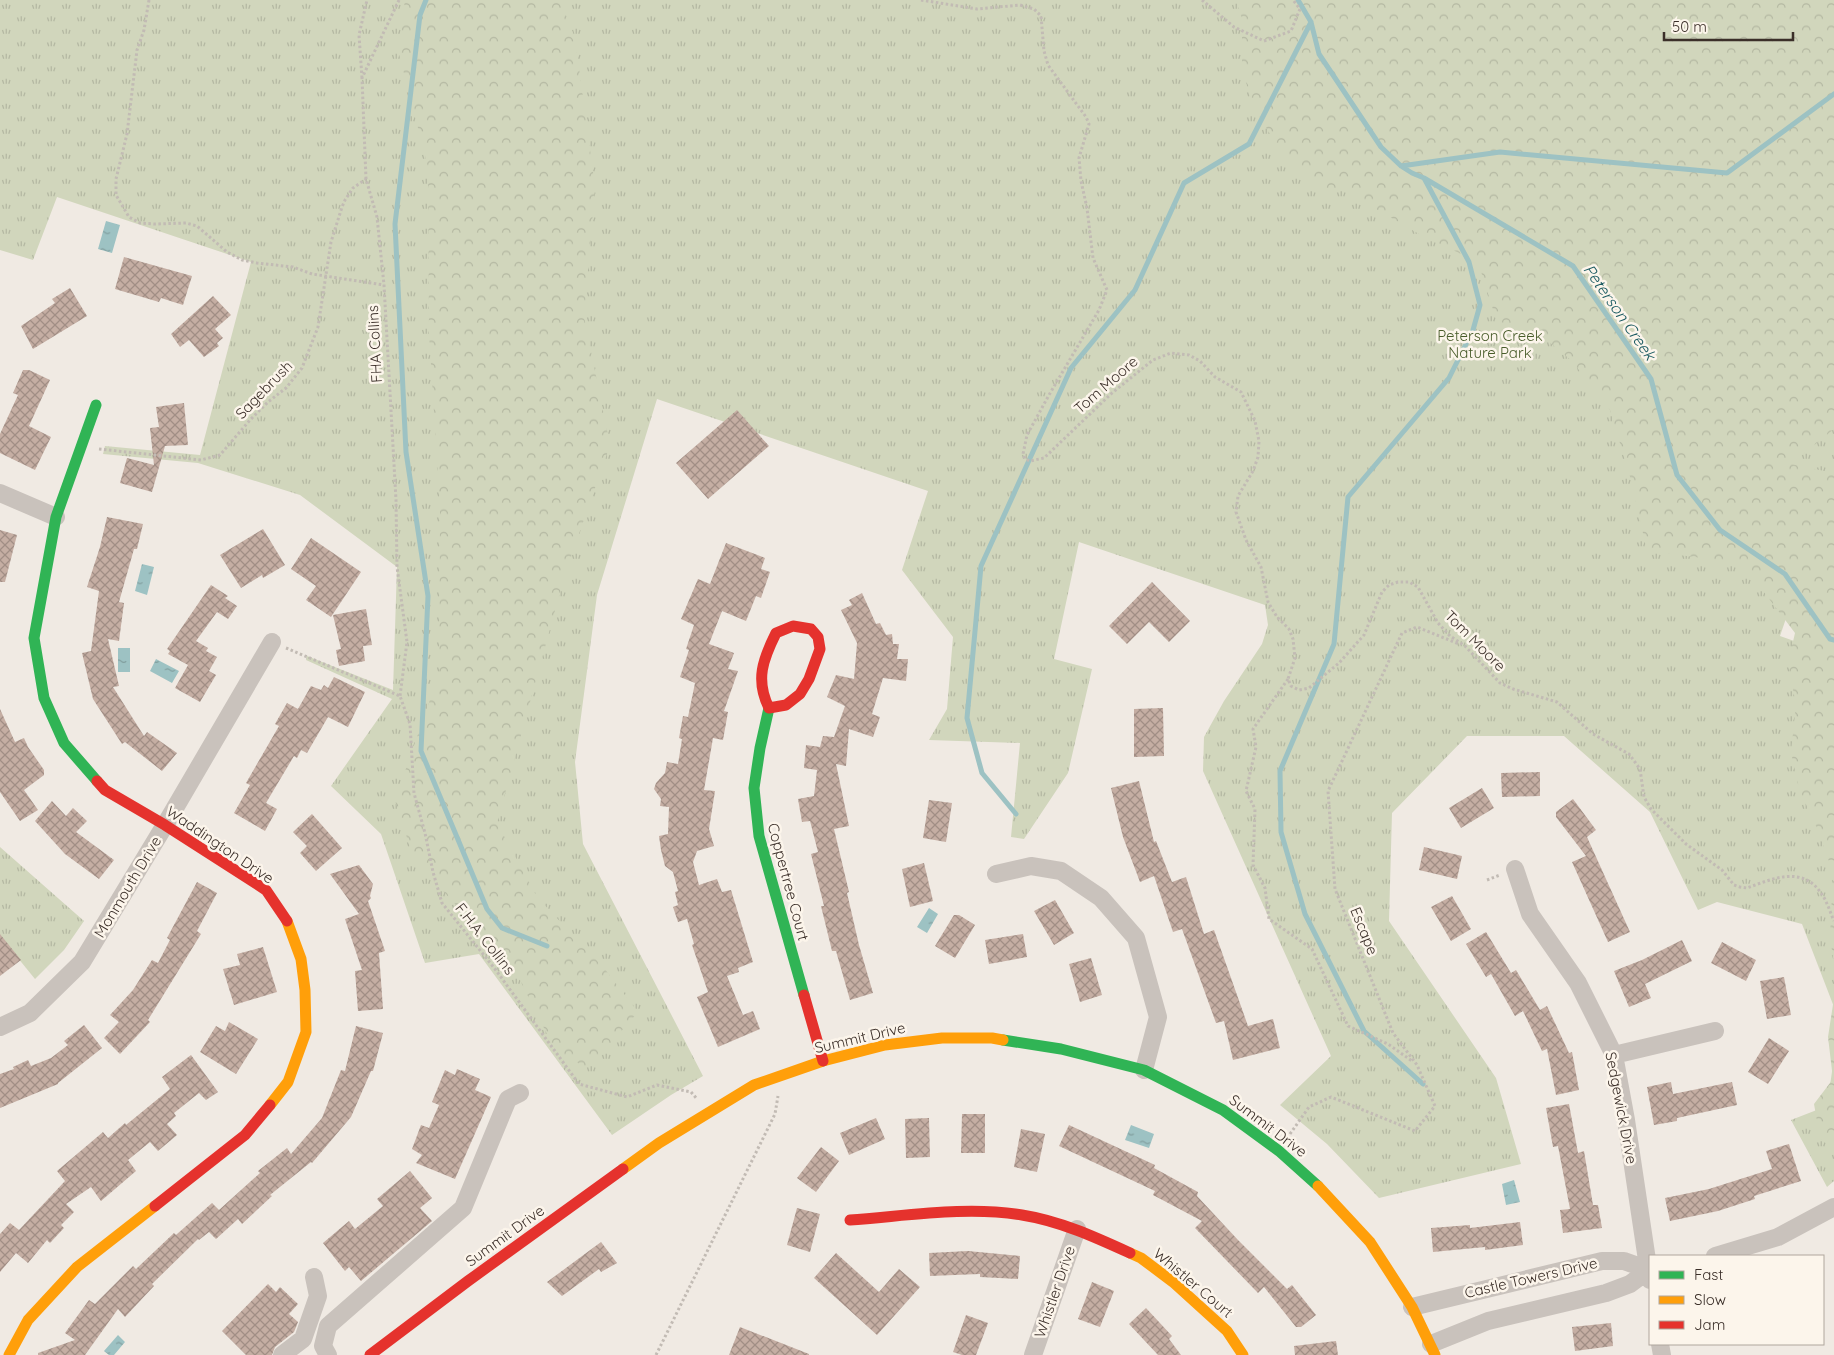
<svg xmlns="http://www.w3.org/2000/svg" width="1834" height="1355" font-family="Quicksand,sans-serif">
<defs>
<pattern id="grass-tufts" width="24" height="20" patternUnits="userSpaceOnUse" patternTransform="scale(1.25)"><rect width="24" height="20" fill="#d1d6bc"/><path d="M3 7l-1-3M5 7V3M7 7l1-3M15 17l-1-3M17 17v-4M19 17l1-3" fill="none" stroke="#b4b8a2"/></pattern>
<pattern id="forest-crowns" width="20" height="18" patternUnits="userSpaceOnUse" patternTransform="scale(1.25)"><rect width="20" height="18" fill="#d1d6bc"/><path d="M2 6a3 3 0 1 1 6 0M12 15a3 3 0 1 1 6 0" fill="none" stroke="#b4b8a2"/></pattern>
<pattern id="water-ripples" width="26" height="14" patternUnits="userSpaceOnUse" patternTransform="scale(1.25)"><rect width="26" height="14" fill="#9dc2c3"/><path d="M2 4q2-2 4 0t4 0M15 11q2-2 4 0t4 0" fill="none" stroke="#819e9e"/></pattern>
<pattern id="building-cross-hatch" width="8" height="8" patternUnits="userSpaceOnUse" patternTransform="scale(1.25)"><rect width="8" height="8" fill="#c5aea3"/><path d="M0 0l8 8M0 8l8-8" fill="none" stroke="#a18e85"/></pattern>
</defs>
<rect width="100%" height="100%" fill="#f0eae3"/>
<path fill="url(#grass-tufts)" d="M0 0H1834V478L1780 636 1834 655V1007L1802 924 1717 902 1698 910 1650 812 1564 736H1467L1392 813 1389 921 1496 1078 1521 1164 1379 1198 1327 1144 1280 1105 1331 1056 1203 771 1204 737 1224 701 1262 644 1268 625 1265 605 1079 542 1054 659 1092 669 1068 773 1024 839 1011 837 1020 743 929 740 947 709 953 637 902 570 928 491 657 399 597 595 575 762 583 844 703 1076 671 1095 612 1135 479 954 425 963 381 834 331 786 392 699 306 660 307 656 393 690 397 567 300 495 198 463 103 454 105 446 200 455 251 262 57 197 33 260 0 250Z
M0 847 84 921 64 950 35 979 0 936Z
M1834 1058V1181L1827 1187 1791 1120 1827 1106Z"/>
<path fill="url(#forest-crowns)" d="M405 0H560L575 38 595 187 584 317 610 445 565 574 497 823 537 897 604 968 638 1012 603 1052 586 1067 556 1052 513 966 414 860 395 800 439 674 440 508 429 333 428 167 398 50Z
M1236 0H1834V429L1791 464 1834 473V964L1830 937 1833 872 1816 826 1799 789 1791 752 1796 705 1788 663 1795 633 1742 563 1647 551 1631 480 1610 410 1572 361 1530 326 1497 322 1478 262 1419 234 1347 192 1313 185 1284 157 1253 106 1242 69V19Z
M1834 998V1150L1820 1138 1814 1104 1833 1079 1828 1037Z"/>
<path fill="url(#water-ripples)" d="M106 221 120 225 112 253 98 249Z
M142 564 154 567 147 595 135 591Z
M118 648H130V672H118Z
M156 659 179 671 172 683 150 671Z
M929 908 938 914 927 933 917 927Z
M1131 1125 1154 1134 1149 1148 1125 1140Z
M1514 1180 1520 1202 1506 1205 1502 1184Z
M118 1335 125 1342 114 1355H109L104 1351Z"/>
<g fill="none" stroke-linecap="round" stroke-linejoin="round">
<path stroke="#9dc2c3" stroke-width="5" d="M426 0 420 15 395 224 406 452 428 596 421 751 487 909 502 928 547 946
M1298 0 1311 22 1319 54 1381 147 1401 166 1412 173 1424 178 1573 266 1651 379 1677 475 1720 530 1785 574 1830 639 1834 640
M1401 166 1500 152 1727 173 1834 94
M1016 814 982 773 967 718 981 566 1071 368 1135 290 1184 183 1249 144 1311 22
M1423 1084 1364 1031 1305 914 1281 832 1280 771 1334 644 1348 497 1449 378 1473 330 1480 305 1469 262 1424 178"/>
</g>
<path fill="url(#building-cross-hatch)" d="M124 257 192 276 183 305 161 298 159 302 115 289Z
M70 288 87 316 33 349 21 326 55 303 52 299Z
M213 296 231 315 215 329 223 338 217 343 219 346 204 357 189 340 180 347 171 334Z
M23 370H29L50 380 29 426 51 437 35 470 0 453V434L18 395 13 393Z
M184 403 188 445 165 446 152 492 120 483 127 458 154 465 150 428 159 427 156 407Z
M737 410 769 446 708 499 676 463Z
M107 517 143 524 137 549H134L119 602 124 603 119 641 108 639 119 686 113 687 144 736 147 732 177 753 162 771 125 742 122 744 93 699 82 653 91 651 99 591 87 587 100 547Z
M263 529 285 565 263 578 262 575 241 588 220 555Z
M0 530 17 535 5 582H0Z
M311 538 361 572 331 617 306 600 316 586 291 569Z
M726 543 765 558 761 569 770 572 761 598 756 596 746 621 722 611 709 644 734 653 728 669 738 671 724 711 728 712 723 740 713 738 704 790 715 791 709 829 714 846 697 851 693 862 699 885 717 879 722 892 731 890 753 962 738 968 739 972 727 976 743 1015 753 1011 760 1029 718 1047 697 997 708 992 692 945 694 944 687 919 678 922 673 907 678 905 675 892 678 891 673 872 665 866 661 850 659 836 668 834 669 807 660 806 661 799 654 789 656 783 665 773 667 762 678 764 682 739 679 738 683 716 688 717 695 683 680 677 689 650 686 649 694 625 681 619 698 579 710 584Z
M1152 582 1190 621 1169 642 1149 622 1127 644 1109 626Z
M211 585 228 596 225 598 237 606 228 619 217 612 196 641 208 648 206 651 217 657 209 671 216 675 200 702 175 688 188 665 168 654 170 651 167 649Z
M862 593 876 624 880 623 886 635 892 634 893 644H899L897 659H908L906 681 883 678 872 714 880 717 873 737 849 729 846 766 836 764 849 826 834 829 849 892 847 893 859 945 873 993 850 1000 836 951H832L821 906H824L811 854 818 852 810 821 802 822 798 799 814 796 817 770 804 768 806 745 820 747 823 736 834 737 845 706 827 697 836 675 854 679 857 643 841 610 852 605 849 600Z
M366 609 372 645 363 646 365 661 339 666 336 650 341 649 333 615Z
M334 677 365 692 348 727 328 717 307 753 301 750 297 758 294 756 266 803 277 809 265 831 234 813 250 785 246 783 279 726 275 724 287 703 298 709 311 686 321 690 324 685 328 688Z
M1163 708 1164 756 1134 757V709Z
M0 709 15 742 24 738 28 747 44 770V775L24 790 38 810 20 821 0 792Z
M1540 772V796L1502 797 1501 773Z
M1139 781 1154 842 1156 841 1172 882 1186 877 1204 934 1214 930 1248 1026 1273 1019 1280 1048 1233 1060 1224 1021 1216 1023 1182 929 1173 932 1154 876 1140 882 1123 837 1111 788Z
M1482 788 1494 808 1461 828 1449 808Z
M1573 799 1596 830 1587 837 1630 932 1608 942 1572 862 1586 856 1556 817V812Z
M929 800 952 803 946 842 923 838Z
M52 801 66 816 73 808 87 821 76 832 114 860 99 879 65 854 35 821Z
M312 814 342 848 316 871 300 853 307 846 293 832Z
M1424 847 1462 856 1457 879 1419 870Z
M924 863 933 901 910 907 902 869Z
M359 865 373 884 370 896 371 898 368 901 385 951 379 953 383 1009 358 1011 355 971 362 970 345 919 359 914 330 874Z
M197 882 217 893 197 931 201 934 148 1020 150 1022 120 1054 104 1038 119 1022 110 1015 133 990 152 960 158 963 170 940 167 938Z
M1452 896 1471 929 1451 941 1431 907Z
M1055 900 1074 933 1054 945 1034 911Z
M954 915H959L975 925 955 958 935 946Z
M1486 932 1511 973 1516 970 1540 1010 1547 1006 1569 1053 1572 1052 1579 1090 1556 1095 1547 1049 1542 1051 1523 1011 1515 1016 1491 974 1486 977 1466 944Z
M0 934 21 960 0 976Z
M1023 934 1027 957 989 964 985 940Z
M1682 940 1692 961 1645 984 1651 998 1629 1007 1614 971 1642 960Z
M1722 942 1756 960 1746 981 1711 963Z
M263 947 277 992 234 1005 223 969 240 965 237 954Z
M1091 958 1102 995 1080 1002 1069 964Z
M1784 977 1791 1015 1767 1019 1760 981Z
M229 1022 258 1039 236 1074 200 1052 216 1026 225 1031Z
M84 1025 102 1048 58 1083V1084L0 1108V1074L14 1069 13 1067 28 1060 31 1066 51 1058 68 1045 64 1041Z
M356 1026 383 1033 373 1071H371L351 1117 312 1163 311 1162 270 1195 272 1196 242 1224 238 1219 216 1239 209 1232 199 1240 198 1239 152 1284 154 1286 125 1317 118 1309 85 1355H38V1353L75 1340 65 1333 89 1300 95 1304 133 1266 136 1269 174 1233 176 1235 212 1203 219 1210 260 1173 258 1171 287 1148 291 1154 322 1118 341 1070 345 1071Z
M1769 1038 1789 1051 1768 1084 1748 1072Z
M191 1055 218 1092 206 1100 199 1093 174 1113 176 1116 167 1124 177 1135 158 1151 150 1142 128 1160 136 1171 101 1201 91 1187 66 1204 74 1212 61 1225 64 1228 50 1243 47 1240 28 1263 16 1253 0 1272V1234L10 1223 19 1230 65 1181 57 1171 103 1132 108 1138 125 1123 126 1125 170 1089 162 1077Z
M457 1069 480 1079 475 1090 491 1097 455 1179 416 1163 422 1155 412 1149 421 1125 429 1128 439 1105 432 1102 445 1070 455 1075Z
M1671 1082 1673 1094 1732 1082 1737 1105 1677 1118V1121L1654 1125 1647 1087Z
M1569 1104 1578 1153 1584 1151 1593 1205H1598L1602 1228 1563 1233 1560 1210 1570 1209 1558 1146 1553 1147 1546 1108Z
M962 1114H985V1153H961Z
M876 1118 885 1139 849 1155 840 1133Z
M929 1118 930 1157 906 1158 905 1119Z
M1069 1125 1155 1165 1154 1168 1198 1192 1197 1196 1238 1240 1287 1289 1292 1285 1316 1315 1301 1327H1296L1264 1287 1258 1293 1195 1228 1202 1221 1153 1195 1155 1191 1059 1146Z
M1021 1129 1045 1134 1037 1172 1014 1167Z
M1789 1144 1801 1181 1754 1196 1755 1199 1718 1211 1670 1221 1665 1198 1709 1189 1772 1169 1766 1151Z
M821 1147 839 1161 816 1192 797 1178Z
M410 1171 432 1198 420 1208 432 1221 361 1281 349 1267 345 1271 323 1243 349 1221 355 1229 383 1206 377 1199Z
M797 1208 820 1214 810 1252 787 1245Z
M1520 1222 1523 1245 1485 1250V1247L1433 1252 1431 1228 1470 1225V1228Z
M601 1242 617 1263 601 1272 599 1269 562 1296 547 1282Z
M968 1251 1020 1256 1018 1279 980 1277V1274L930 1276 929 1253Z
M836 1253 879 1292 899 1269 920 1287 877 1335 814 1278Z
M1092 1282 1114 1291 1100 1327 1078 1319Z
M268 1284 276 1292 280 1287 298 1304 289 1314 298 1322 294 1332 275 1347 272 1355H246L222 1331Z
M1146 1308 1172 1336 1169 1339 1181 1355H1158L1129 1324Z
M966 1315 988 1323 976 1355H962L953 1352Z
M1611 1323 1613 1346 1575 1351 1572 1327Z
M740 1327 809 1354V1355H729Z
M1336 1341 1338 1355H1295L1294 1346Z"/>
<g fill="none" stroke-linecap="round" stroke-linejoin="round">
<path stroke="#c2bbb4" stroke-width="3" stroke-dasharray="2.5 2.5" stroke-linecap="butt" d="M149 0 144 30 137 50 127 134 116 179V195L129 217 140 223 155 224 186 223 197 226 227 252 242 260 257 263 293 267 312 274 384 285
M399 0 362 78 366 179 377 217 384 285 396 500 397 567 407 642 400 696
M921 0 977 9 1020 5 1034 9 1041 16 1044 51 1048 65 1086 117 1089 124 1079 158 1081 181 1087 208 1093 258 1107 290 1099 310 1049 395 1027 435 1023 454 1025 459 1030 461 1044 458 1112 393 1153 360 1171 353 1189 355 1200 361 1215 377 1241 392 1255 421 1259 441 1258 457 1253 471 1238 496 1236 512 1246 540 1261 567 1268 602 1277 617 1289 629 1293 639 1295 658 1288 679 1291 686 1299 690 1309 688 1339 663 1364 635 1382 592 1389 585 1398 582H1409L1418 587 1438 623 1450 636 1465 646 1500 683 1513 689 1557 702 1593 734 1629 754 1640 769 1644 797 1651 809 1686 844 1722 870 1734 885 1740 887 1747 888C1772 879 1802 865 1821 893 1827 901 1830 912 1834 921
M1202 0 1234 27 1264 41 1291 31 1300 9 1293 0
M362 78 359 35 367 0
M99 449 201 460 220 455 250 420 268 402 286 388 302 368 318 327 331 242 342 207 345 200 353 188 366 179
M286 648 400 696 410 724 414 793 425 833 433 872 442 903 495 969 579 1084 627 1097 657 1085 691 1092 697 1099
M1288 679 1253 729 1256 747 1246 791 1255 809 1253 865 1265 888 1269 919 1312 949 1348 1026 1388 1044 1412 1061
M1487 880 1500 875
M1290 1134 1309 1107 1331 1097 1415 1131 1435 1106 1417 1065 1393 1033 1335 889 1328 791 1402 633 1417 627 1459 644
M656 1355 775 1114 778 1096"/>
<path stroke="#c9c2bc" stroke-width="18" d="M0 493 56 517
M1515 869 1530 914 1578 983 1614 1055 1626 1120 1650 1280
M996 874 1031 866 1061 871 1101 898 1136 938 1158 1017 1144 1070
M0 1027 30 1013 82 962 165 825 272 642
M1614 1055 1715 1031
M1715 1256 1778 1237 1834 1207
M1412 1307 1602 1261H1624L1649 1270
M1431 1344 1488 1321 1606 1293 1630 1284 1650 1269
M1660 1344 1662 1355
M282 1355 303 1339 318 1296 314 1277
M328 1355 323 1346 328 1326 463 1208 508 1099 520 1093
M1033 1355 1077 1229"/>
<path stroke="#30b455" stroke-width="11" d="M96 405 56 517 34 638 44 698 64 743 97 781
M769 708 760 748 754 788 759 836 804 995
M1003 1040 1061 1049 1144 1070 1223 1110 1279 1151 1318 1186"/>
<path stroke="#ff9f0a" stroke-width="11" d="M270 1105 288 1082 306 1032 305 990 301 959 287 921
M623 1169 659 1143 754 1085 823 1061 885 1045 942 1038H992L1003 1040
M1318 1186 1370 1242 1412 1307 1435 1355
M1130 1253 1141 1258 1173 1282 1227 1331 1243 1355
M9 1355 28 1320 77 1267 155 1206"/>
<path stroke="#e5322d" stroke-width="11" d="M769 708C755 680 763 659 776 633L793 626 811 629 818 637 820 649 809 679 800 694 786 705 769 708
M97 781 105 790 165 825 266 890 287 921
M804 995 823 1061
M155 1206 245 1135 270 1105
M850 1220C907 1216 966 1206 1022 1215 1060 1221 1095 1237 1130 1253
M370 1355 468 1281 623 1169"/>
</g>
<g text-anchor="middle" stroke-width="5" stroke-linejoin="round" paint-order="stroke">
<g font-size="15" fill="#485c2a" stroke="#fcf5eb">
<text x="1490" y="341">Peterson Creek<tspan x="1490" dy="17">Nature Park</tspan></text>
</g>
<g font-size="15" fill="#3b2f29" stroke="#fcf5eb">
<text transform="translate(375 344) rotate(-93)" y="5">FHA Collins</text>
<text transform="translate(1106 385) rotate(-41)" y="5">Tom Moore</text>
<text transform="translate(264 390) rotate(-46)" y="5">Sagebrush</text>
<text transform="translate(1475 641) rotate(45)" y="5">Tom Moore</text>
<text transform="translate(220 845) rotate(34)" y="5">Waddington Drive</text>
<text transform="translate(788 882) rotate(75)" y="5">Coppertree Court</text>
<text transform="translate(128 887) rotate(-59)" y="5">Monmouth Drive</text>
<text transform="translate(1364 931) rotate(68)" y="5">Escape</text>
<text transform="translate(485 939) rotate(52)" y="5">F.H.A. Collins</text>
<text transform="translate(860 1038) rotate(-13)" y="5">Summit Drive</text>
<text transform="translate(1621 1108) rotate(79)" y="5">Sedgewick Drive</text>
<text transform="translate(1268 1126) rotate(37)" y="5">Summit Drive</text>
<text transform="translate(505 1236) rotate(-36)" y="5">Summit Drive</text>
<text transform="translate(1531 1278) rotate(-13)" y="5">Castle Towers Drive</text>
<text transform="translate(1193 1283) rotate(40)" y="5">Whistler Court</text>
<text transform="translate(1055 1292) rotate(-71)" y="5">Whistler Drive</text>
</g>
<g font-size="16" font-style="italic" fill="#1a5a61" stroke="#fcf5eb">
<text transform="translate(1620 312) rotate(55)" y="6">Peterson Creek</text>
</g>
</g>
<rect x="1649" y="1255" width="175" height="90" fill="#fcf5eb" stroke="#afa69d"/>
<rect x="1659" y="1271" width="25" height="8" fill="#30b455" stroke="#afa69d"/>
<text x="1694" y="1280" font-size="15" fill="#3b2f29">Fast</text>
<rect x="1659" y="1296" width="25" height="8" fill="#ff9f0a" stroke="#afa69d"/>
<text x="1694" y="1305" font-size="15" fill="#3b2f29">Slow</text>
<rect x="1659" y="1321" width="25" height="8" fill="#e5322d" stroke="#afa69d"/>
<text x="1694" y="1330" font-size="15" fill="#3b2f29">Jam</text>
<path d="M1664 32v8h129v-8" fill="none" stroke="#3b2f29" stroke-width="2.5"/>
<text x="1672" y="32" font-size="15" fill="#3b2f29" stroke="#fcf5eb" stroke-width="4" paint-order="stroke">50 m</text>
</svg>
